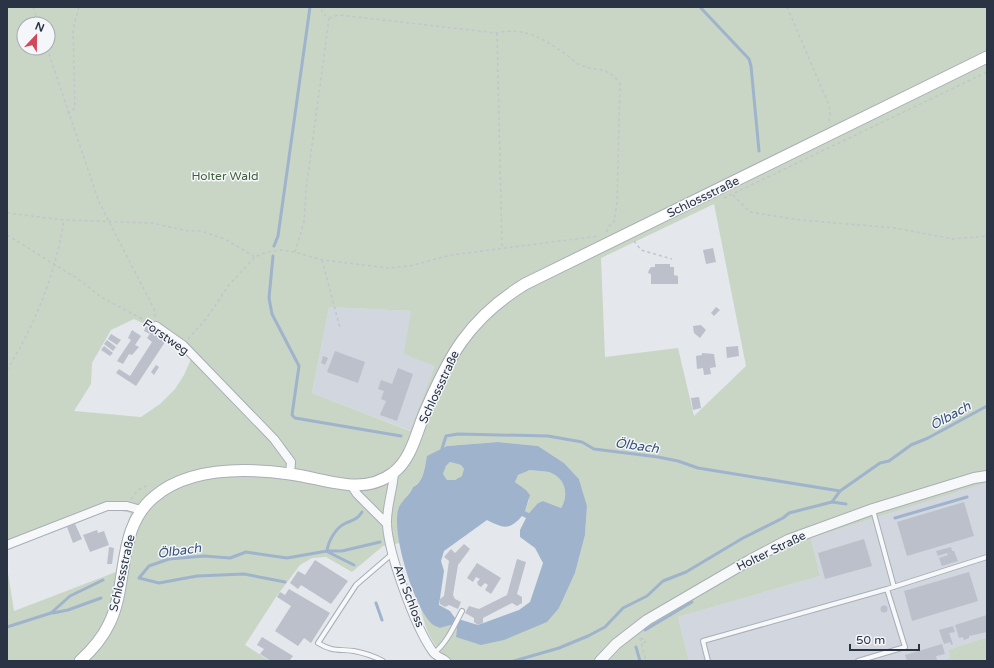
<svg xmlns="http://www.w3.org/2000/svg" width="994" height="668" font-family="'Varela Round',sans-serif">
<rect width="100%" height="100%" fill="#e4e7ec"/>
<path fill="#d2d6de" d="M329 307 411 311 435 366 411 431 312 393Z
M987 483V637L948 650 950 658 942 661H689L678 617 820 576 811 538Z"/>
<path fill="#c9d6c5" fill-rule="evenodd" d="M7 7H987V483L811 538 820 576 678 617 689 661H452C432 648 424 627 420 604L431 623 440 628 452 625 457 627 456 637 559 608 575 573 585 535 587 506 579 479 564 463 538 446 498 442 447 446 426 462C427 470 420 484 413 487 411 492 407 495 405 500 398 517 396 525 400 543L383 546 352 572 326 557 312 558 300 565 276 597 245 645 270 661H7V567L14 611 116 572 121 543 131 513 117 510H106L7 550ZM24 24H48V48H24ZM714 204 746 366 694 416 678 348 605 357 601 258ZM329 307 411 311 404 354 435 366 410 431 312 393ZM134 319 155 329 192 357 184 375 175 389 160 404 141 417 74 411 91 384 92 363 111 330Z
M450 462 461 465 464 469 463 476 455 480H447L443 474 446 466Z
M530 470C536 471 543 471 549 472 566 478 569 495 561 508L543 501 538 503 529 513 525 511 529 500 526 490 515 482 518 475Z
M987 637V661H942L950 658 948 650Z"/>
<path fill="#9fb4cc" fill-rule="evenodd" d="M498 442 538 446 564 463 579 479 587 506 585 535 575 573 559 608 547 622 504 640 481 645 456 637 457 627 451 625 440 628C436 626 432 625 430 622 413 603 390 530 399 507 403 499 410 495 413 487 424 482 425 467 427 456L447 446ZM450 462 461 465 464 469 462 476 455 480H447L443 474 446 466ZM530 470C536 471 543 471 549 472 566 478 569 495 561 508L543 501 538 503 529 513 525 511 530 495 526 490 515 482 518 475ZM522 516 526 518 520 530V537L535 548 543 563 530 602 519 610 478 625 455 618 450 611 439 605 444 571 441 561 444 551 487 520C503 528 509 531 522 516Z"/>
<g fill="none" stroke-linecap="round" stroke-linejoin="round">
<path stroke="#9fb4cc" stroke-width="3" d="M700 7 749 59 751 66 759 151
M274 246 278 236 310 7
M273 256 269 298 272 314 299 366 292 415 295 418 401 436
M441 452 446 436 458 434 548 436 582 442 594 449 658 457 678 461 698 468 840 491 880 463 889 461 911 445 928 438 987 406
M832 502 846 504
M895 518 967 497
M327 551H342L380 542
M328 552 354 565
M285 582 244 574 197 576 159 583 139 578 149 566 169 559 204 556 230 558 246 552 287 558 327 551C328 542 335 529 344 524 352 520 357 520 362 512
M376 603 382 620
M53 613 68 610 101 598
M7 627 51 613 70 596 103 580
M645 630 692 602
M636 647 640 661
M514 661 559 648 588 636 605 627 623 608 647 596 663 581 686 572 743 538 783 518 789 513 832 502 840 491"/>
</g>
<path fill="#bbc0ca" d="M713 248 716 262 706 264 703 250Z
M655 264H670V267H674V275L678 276V284H651V274L648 273 649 270 651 267H655Z
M716 307 720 310 714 316 711 313Z
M701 325 706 330 700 338 694 333 693 326Z
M146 326 167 339 136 386 116 373 119 369 130 376 152 342 147 338 150 334 144 331Z
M132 330 141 336 135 345 139 347 132 355 129 354 123 364 117 361 131 340 128 338Z
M111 334 121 340 117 345 108 339Z
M107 340 116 347 113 351 104 344Z
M104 346 113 353 110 356 101 350Z
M738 346 739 356 727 358 726 347Z
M335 351 365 362 358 383 327 372Z
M702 353 714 354 716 367 710 368 711 374 704 375 703 368 697 369 696 356 702 355Z
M323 356 328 358 325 365 321 363Z
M156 365 159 367 154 375 151 372Z
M398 368 413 374 397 421 380 415 386 401 381 399 384 391 378 389 381 380 392 384Z
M699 397 701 408 693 410 691 398Z
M964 502 974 536 907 556 897 522Z
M75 524 82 539 73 543 67 527Z
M97 530 98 533 104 531 109 545 90 552 83 535Z
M864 539 872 566 825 579 818 553Z
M464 544 470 549 458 565 453 595 455 599 461 602 458 609 449 605 445 607 440 604V599L444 596 449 561 444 557 451 549 455 553Z
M109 547 114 548 112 564H107Z
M951 547 952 551H954L958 561 942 566 939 558 948 555 947 553 938 556 936 551Z
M517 559 526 562 517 594 522 597V603L517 606 512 603 483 618V623L478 625 474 622V618L465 613 469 606 479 609 507 595Z
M315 560 348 581 331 604 301 585 298 589 290 583 298 571 305 575Z
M477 563 501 578 491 594 485 590 488 585 485 583 481 587 478 585 477 582 480 579 476 577 473 582 467 578Z
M969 572 978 601 912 621 904 591Z
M289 589 330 613 311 643 304 638 298 646 275 631 291 606 277 597 280 592 285 595Z
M880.5 609a3.5 3.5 0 1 1 7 0a3.5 3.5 0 1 1-7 0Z
M987 615V632L969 636V638L964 640 963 637 959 638 955 625Z
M953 626 955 632 949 633 953 644 951 645 950 642 944 644 939 630Z
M262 637 293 656 289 661H271L260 654 264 649 257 645Z
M942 644 945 654 936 656 937 660 907 661 905 655Z"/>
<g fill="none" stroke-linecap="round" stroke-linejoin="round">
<defs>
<path id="service" d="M873 510 894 587
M434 653C447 643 454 626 462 611
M383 661C374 656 364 653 354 651 338 649 333 652 318 643L356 585 392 554
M708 661 703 641 887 589 987 557
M858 661 905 647 887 589"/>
<path id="minor" d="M156 326 183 345 274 439 291 462 290 474
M394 473C393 490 386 508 387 525 389 555 415 627 433 652 436 656 442 658 446 661
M351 485 357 494 387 524
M7 545 107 506H127L141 510"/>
<path id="tertiary" d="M600 661 616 644 647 620 750 560 788 540 873 509 974 478 987 476"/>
<path id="secondary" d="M80 661C92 650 102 639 109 624 129 584 116 528 154 497 189 467 246 468 290 474 324 478 362 497 393 473 410 461 416 435 423 417 448 357 468 319 525 284L987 57"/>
</defs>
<use href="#service" stroke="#a9aeb7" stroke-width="6"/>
<use href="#minor" stroke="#a9aeb7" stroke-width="10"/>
<use href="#tertiary" stroke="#a9aeb7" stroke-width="12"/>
<use href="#secondary" stroke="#a9aeb7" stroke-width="13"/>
<path stroke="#c2c5cb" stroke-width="1.5" stroke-dasharray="3 3" stroke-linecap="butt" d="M33 7 39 24
M787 7 828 103 830 110 829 124
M329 18 339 15 497 33C526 26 545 40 568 56 572 59 576 63 580 65 598 72 608 66 620 84L617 203 614 222 609 226 606 233
M497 33 502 247
M47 48 99 202 155 311V318
M68 114 75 108 73 29 79 7
M733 195 750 212 799 220 895 228 953 239 987 236
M724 198 987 72
M7 213 64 220 152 223 188 231H201L225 239 255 257
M7 235 78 279 101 297 148 322
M634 241 641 250 672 259
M295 252 304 222 306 190 329 18 323 14 321 7
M322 260 340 328
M188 339 206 319 229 285 255 257 266 252 282 250 295 252 322 260 389 268 410 266 451 255 599 236
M7 370C36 322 55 276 64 220
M131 499 138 490 146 486 148 488
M640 638 646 661
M641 638 646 641 643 644"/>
<use href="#service" stroke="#f7f8fa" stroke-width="4"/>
<use href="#minor" stroke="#f7f8fa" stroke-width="8"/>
<use href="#tertiary" stroke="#f7f8fa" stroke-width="10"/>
<use href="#secondary" stroke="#fff" stroke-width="11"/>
</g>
<g text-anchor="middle" stroke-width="3" stroke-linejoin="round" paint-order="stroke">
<g font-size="12" fill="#3f6138" stroke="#f4f6f9">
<text x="225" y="180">Holter Wald</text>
</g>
<g font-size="12" fill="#2b3445" stroke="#f4f6f9">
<text transform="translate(703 197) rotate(-26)" y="4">Schlossstraße</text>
<text transform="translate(166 337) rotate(35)" y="4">Forstweg</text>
<text transform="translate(439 387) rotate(-65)" y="4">Schlossstraße</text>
<text transform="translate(771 551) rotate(-26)" y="4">Holter Straße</text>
<text transform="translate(122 573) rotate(-77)" y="4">Schlossstraße</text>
<text transform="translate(409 596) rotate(69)" y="4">Am Schloss</text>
</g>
<g font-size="13" font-style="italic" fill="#34527a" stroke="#f4f6f9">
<text transform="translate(950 415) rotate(-29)" y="5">Ölbach</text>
<text transform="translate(637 445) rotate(8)" y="5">Ölbach</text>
<text transform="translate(179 550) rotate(-8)" y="5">Ölbach</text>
</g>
</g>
<rect width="994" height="668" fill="none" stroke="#2b3445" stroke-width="16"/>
<g transform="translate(36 36) rotate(22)"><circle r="19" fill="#f4f6f9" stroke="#a4a8b1"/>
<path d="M0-3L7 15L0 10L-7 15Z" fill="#d1495b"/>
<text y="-6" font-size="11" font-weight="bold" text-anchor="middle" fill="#2b3445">N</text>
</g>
<path d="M850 644v6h69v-6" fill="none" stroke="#2b3445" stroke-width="2"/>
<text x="856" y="644" font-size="12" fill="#2b3445" stroke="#f4f6f9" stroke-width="3" paint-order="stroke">50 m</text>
</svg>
